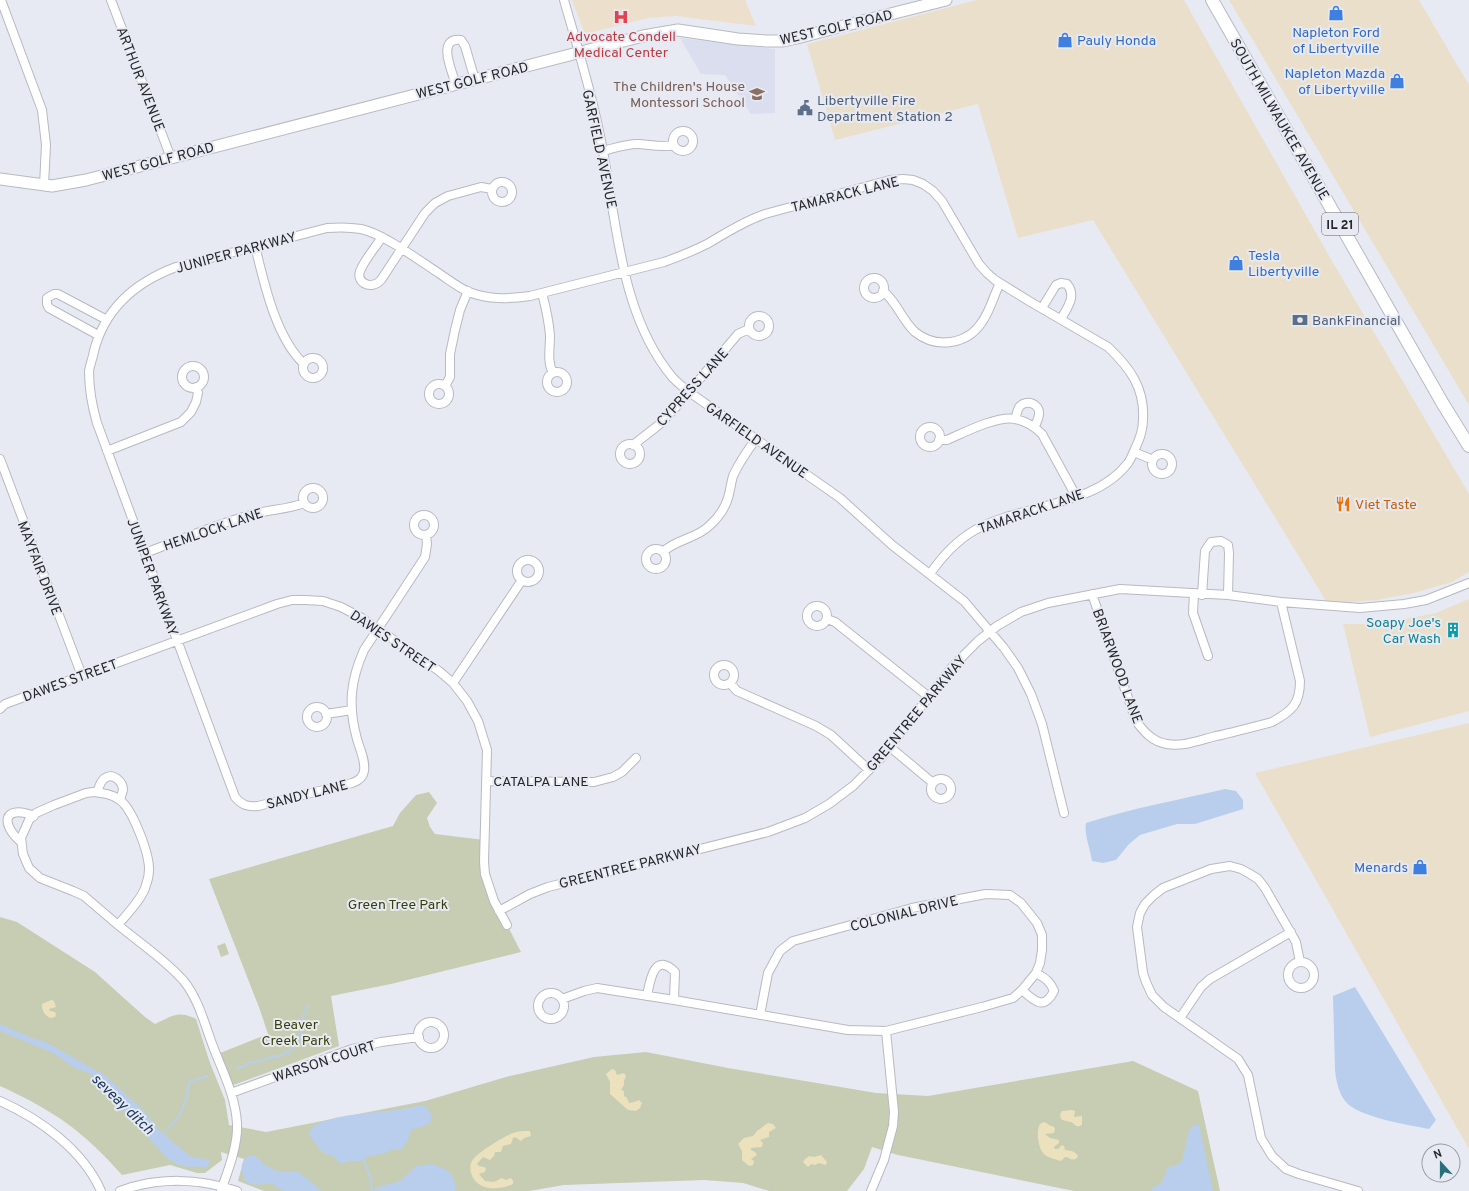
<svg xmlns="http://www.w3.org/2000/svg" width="1469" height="1191" font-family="Overpass,sans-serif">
<rect width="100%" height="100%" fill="#e7eaf3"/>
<path fill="#eadfca" d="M977 0H1184L1328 254 1469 494V572L1452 582 1414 593 1376 600 1328 604 1093 220 1018 238 978 104 835 140 807 44Z
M1229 0H1419L1469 85V405Z
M1469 599V711L1370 737 1343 624H1379L1436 613Z
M1469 723V1149L1255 773Z"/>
<path fill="#dadeef" d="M680 38 775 49V113L751 114 725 75 701 74Z"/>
<path fill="#ecdfcb" d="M572 0H745L756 26 676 16 649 18 585 34Z"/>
<path fill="#c6cdb2" d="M429 792 437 803 427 818 430 827 435 834 484 840V862L505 921 521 952 391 984 331 996 339 1046 228 1087 220 1053 268 1034 260 1010 209 879 393 826 400 813 416 795Z
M0 917 17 922 95 972 145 1017 155 1024C172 1016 178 1010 196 1019L210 1063 225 1100 229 1125 266 1132 425 1101 506 1077 594 1057 646 1052 728 1068 876 1093 928 1096 1133 1061 1198 1091 1220 1191H1074L898 1155 872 1147 864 1169 847 1191H769L743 1183 704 1180 564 1185 529 1191H264L238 1181 244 1159 221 1152 222 1160 205 1173H197L170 1165 122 1175C105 1156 86 1137 65 1122 45 1108 22 1096 0 1086Z
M225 943 229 954 221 957 217 946Z"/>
<path fill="#ebe1bc" d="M51 1000 54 1001 56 1007 49 1009 50 1011 55 1012 56 1015 55 1017 51 1018C44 1016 42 1010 42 1004Z
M612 1069 615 1070 617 1075 624 1073 626 1076 624 1081V1085L621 1090 624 1091V1096L627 1098 629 1103 634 1102 639 1100 642 1103 640 1108 636 1111 628 1110 610 1094V1082L606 1074Z
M1072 1110 1075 1111 1074 1117 1082 1116V1125C1076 1128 1076 1125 1071 1122 1068 1121 1064 1121 1061 1119L1060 1115 1062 1111Z
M1045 1122 1049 1125 1054 1127 1055 1129 1054 1133 1045 1134 1050 1138 1059 1140V1143L1054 1147 1055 1149H1058L1062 1145 1064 1146 1065 1150C1071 1151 1074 1150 1078 1156L1077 1158C1071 1162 1070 1157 1065 1157L1062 1160 1060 1161C1056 1159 1049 1158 1045 1155 1038 1150 1035 1129 1041 1123Z
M768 1123 773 1124 776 1128 769 1132V1137L760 1140 763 1143 762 1147 751 1148V1150L755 1152 757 1155 751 1159 754 1161 753 1165 749 1166 742 1160V1151L738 1144 744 1138 753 1136 757 1131Z
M528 1131H530L531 1136 524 1138 521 1141 515 1137 513 1138 511 1144 503 1146 501 1152H495L494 1156 490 1160 483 1157 477 1164 479 1166 484 1167 486 1168 485 1172 479 1174 485 1181 494 1182 502 1178 506 1180 511 1178 513 1181V1184C499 1191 476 1191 471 1173 470 1170 470 1164 472 1161 475 1154 507 1134 516 1132 519 1131 524 1131 528 1131Z
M821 1155 827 1162 826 1165 819 1163 815 1165 811 1164 808 1167 803 1162 805 1159 809 1156 814 1157Z"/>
<path fill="#b8ceec" d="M1225 789 1236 791 1243 800V809L1195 824H1177L1140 835 1129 844 1116 860 1103 863 1092 861C1090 848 1084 835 1086 823 1132 808 1179 800 1225 789Z
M1355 987 1436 1120 1429 1129C1409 1125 1358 1117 1346 1102 1339 1094 1336 1081 1335 1070L1333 996Z
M0 1024 32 1038 46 1042 95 1070 102 1073 143 1110 161 1132 190 1156 208 1160 211 1161 206 1168 196 1166 195 1168 178 1165 167 1158 121 1108 111 1099 96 1079 89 1073 73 1067 55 1054 0 1031Z
M425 1105 431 1114V1121C425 1128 418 1126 411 1130L408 1140 402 1149 392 1150 382 1154 370 1156 360 1161H349L341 1164 334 1157 322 1152 309 1135C310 1114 379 1113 395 1110 405 1109 415 1106 425 1105Z
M1199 1124 1213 1191H1151V1189C1163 1182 1163 1183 1167 1168L1179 1164 1182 1161 1189 1131 1192 1126Z
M249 1155C256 1155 260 1160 265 1165 273 1171 288 1174 297 1171L313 1183 321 1191H283L271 1183C261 1185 254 1186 245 1181 241 1169 239 1164 249 1155Z
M432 1164C447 1169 456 1173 455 1191H373L381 1186 400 1181 416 1166Z"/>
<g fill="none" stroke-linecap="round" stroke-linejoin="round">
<path stroke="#b8ceec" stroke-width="2" d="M237 1067C241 1068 245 1067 247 1063L261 1061 274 1056H279L290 1051 302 1035C298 1024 304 1015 308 1005
M162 1135C181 1118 186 1106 189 1082L208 1076
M364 1160 371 1180 372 1191"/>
<defs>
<path id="street" d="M1 0 42 110 46 145 44 185
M111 0 171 158
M564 0C577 46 592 93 601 141 617 219 619 314 673 378 678 383 684 388 689 392L840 498 892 545 964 601 1004 648 1018 668 1031 694 1042 724 1064 813
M456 85C452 71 436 37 461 40L465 46 475 80
M673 141a10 10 0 1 1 20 0a10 10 0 1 1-20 0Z
M603 151C615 148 628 143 640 144 652 145 662 148 674 145
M492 192a10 10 0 1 1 20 0a10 10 0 1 1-20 0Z
M382 237C375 248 366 258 361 269 354 282 371 291 381 280L425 213 435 203 448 196 481 187 492 189
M255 246C264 283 276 338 304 364
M864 288a10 10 0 1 1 20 0a10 10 0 1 1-20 0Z
M883 291C897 302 902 320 915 332 936 349 967 345 982 322 990 311 994 295 1000 283
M542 293C546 308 549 321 550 336 550 349 547 362 553 373
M1042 308 1056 285 1061 283 1067 284C1077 296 1067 308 1061 319
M749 326a10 10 0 1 1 20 0a10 10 0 1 1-20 0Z
M98 335 49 308 47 304V298L54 294H58L107 320
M303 368a10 10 0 1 1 20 0a10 10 0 1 1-20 0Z
M182 377a11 11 0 1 1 22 0a11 11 0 1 1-22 0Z
M547 382a10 10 0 1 1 20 0a10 10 0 1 1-20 0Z
M429 394a10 10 0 1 1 20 0a10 10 0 1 1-20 0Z
M445 386 450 377V354L455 330 460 310 468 291
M1015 419C1017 415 1017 409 1020 406 1027 399 1040 404 1039 414 1039 418 1036 423 1035 427
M920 437a10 10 0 1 1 20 0a10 10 0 1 1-20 0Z
M939 440H947C963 433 998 415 1015 419 1026 421 1035 427 1042 434L1076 496
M620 454a10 10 0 1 1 20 0a10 10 0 1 1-20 0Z
M633 445 660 424 676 407 738 334 749 329
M107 451 181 422 191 412 196 402 198 393 196 387
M1134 452 1153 460
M1152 464a10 10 0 1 1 20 0a10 10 0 1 1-20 0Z
M0 459 82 676
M303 498a10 10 0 1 1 20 0a10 10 0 1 1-20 0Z
M414 525a10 10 0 1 1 20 0a10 10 0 1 1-20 0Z
M426 535 427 544 425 557 364 650C351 679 348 704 356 735 358 746 366 759 364 771 363 778 358 781 352 783L258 806C247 807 242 805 235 797L97 423C92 406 89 389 89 371 90 365 93 357 94 351 105 308 136 282 176 267L327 228C339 227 350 227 361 229 384 234 420 261 440 274 449 280 459 288 469 292 489 300 509 299 530 296L664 262C678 257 693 251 707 244 726 233 744 221 765 214L890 180 903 179 913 180 923 184 933 191 942 201 979 264 987 273 995 280 1029 301 1108 347C1130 368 1145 388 1143 420 1143 431 1139 440 1135 449 1133 453 1131 459 1128 463 1095 507 1021 504 975 530 956 541 943 555 930 574
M646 559a10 10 0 1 1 20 0a10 10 0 1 1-20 0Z
M663 552C676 539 696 539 709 526 717 519 725 508 728 498 730 491 731 483 733 476 739 463 747 451 756 439
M145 553C180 540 214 525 250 515 268 509 287 510 304 503
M517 571a11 11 0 1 1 22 0a11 11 0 1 1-22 0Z
M1092 594 1136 721C1144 732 1153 742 1167 744 1183 747 1200 740 1216 736 1234 732 1253 727 1272 722 1292 711 1300 704 1300 681L1281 602
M1194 594 1193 613 1208 656
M1202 595 1205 551 1211 542 1221 541 1228 545 1229 553 1228 595
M807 616a10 10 0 1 1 20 0a10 10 0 1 1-20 0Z
M827 619 835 622 929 697
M714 675a10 10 0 1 1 20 0a10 10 0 1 1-20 0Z
M453 683 522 580
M730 683 737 691 816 726 831 735 869 770
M307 717a10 10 0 1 1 20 0a10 10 0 1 1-20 0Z
M0 709 5 704 277 604 292 600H305L323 601 341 607 362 618 439 671 453 683 467 701 478 721 487 750 484 862 485 874 494 901 507 925
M326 714 352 710
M890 747 933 783
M931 789a10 10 0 1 1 20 0a10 10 0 1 1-20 0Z
M486 781 594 782 613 777 622 772 636 758
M93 792C102 793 112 794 120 800 133 810 149 853 149 869 149 874 148 880 146 885 143 898 127 914 118 925L84 896 73 891 40 878 29 868 23 854 21 838 29 820 36 813 54 805 86 793Z
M97 792C99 788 100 781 105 778 113 772 123 782 123 790 122 793 121 797 120 800
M21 842C0 824 3 804 34 816
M499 911 530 894 548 887 768 832 805 818 829 804 853 786 881 758 952 667 978 641 997 626 1021 612 1048 603 1120 589 1228 595 1281 602 1360 608 1404 604 1426 600 1469 583
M118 925C140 943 164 959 183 980 199 999 205 1026 214 1049 223 1072 236 1098 237 1124 238 1146 228 1170 221 1191
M1288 975a13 13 0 1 1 26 0a13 13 0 1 1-26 0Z
M1300 962 1296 942 1265 888 1258 879 1250 874 1241 869 1230 866 1211 869 1163 888 1154 895 1145 904 1140 913 1137 927 1143 973 1146 982 1152 995 1164 1007 1238 1059 1248 1075 1261 1138 1272 1156 1286 1169 1299 1174 1358 1191
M1022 990C1034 1001 1044 1011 1054 991 1050 981 1045 978 1036 973
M538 1006a13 13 0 1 1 26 0a13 13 0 1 1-26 0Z
M647 996C650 981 654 951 675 972L674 1000
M562 999 584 991 597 988 674 1000 848 1030 886 1031 982 1007 1013 998 1022 990 1036 973 1040 963 1042 950V935L1037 923 1021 903 1010 895 986 894 912 908 793 941 780 951 768 973 760 1015
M1180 1018 1201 987 1210 979 1291 932
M418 1035a13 13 0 1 1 26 0a13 13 0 1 1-26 0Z
M231 1093 352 1049 381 1042 419 1037
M0 1101C40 1119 83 1150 101 1191
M120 1191C158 1177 199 1178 237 1191
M871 1191 884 1160 893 1126 894 1112 886 1031"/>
<path id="secondary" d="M0 179 52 186 86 180 643 36 678 30 738 39 767 41H783L797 38 843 26 946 0"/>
<path id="primary" d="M1212 0 1443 404 1469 446"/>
</defs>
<use href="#street" stroke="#b7b9c3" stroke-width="10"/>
<use href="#secondary" stroke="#b7b9c3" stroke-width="13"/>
<use href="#primary" stroke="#b7b9c3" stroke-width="14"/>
<use href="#street" stroke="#fff" stroke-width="8"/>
<use href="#secondary" stroke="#fff" stroke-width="11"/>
<use href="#primary" stroke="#fff" stroke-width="12"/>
</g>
<defs>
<symbol id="shop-bare" viewBox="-9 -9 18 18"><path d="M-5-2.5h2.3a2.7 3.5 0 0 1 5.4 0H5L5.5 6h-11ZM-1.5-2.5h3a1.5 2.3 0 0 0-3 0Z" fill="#3f7fe0" stroke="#e7eaf3" stroke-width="2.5" paint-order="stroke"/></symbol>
<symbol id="hospital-bare" viewBox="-9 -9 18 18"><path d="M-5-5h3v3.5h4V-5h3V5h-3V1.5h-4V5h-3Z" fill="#e0444e" stroke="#e7eaf3" stroke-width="2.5" paint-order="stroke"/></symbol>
<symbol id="school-bare" viewBox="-9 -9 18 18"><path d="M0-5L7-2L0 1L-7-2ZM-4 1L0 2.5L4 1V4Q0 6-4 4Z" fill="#8d6e63" stroke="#e7eaf3" stroke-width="2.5" paint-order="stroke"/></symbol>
<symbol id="civic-bare" viewBox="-9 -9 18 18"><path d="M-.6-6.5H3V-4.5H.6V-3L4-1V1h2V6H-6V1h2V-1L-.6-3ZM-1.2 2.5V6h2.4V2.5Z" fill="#5c6f8a" stroke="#e7eaf3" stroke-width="2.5" paint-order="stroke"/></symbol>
<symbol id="bank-bare" viewBox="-9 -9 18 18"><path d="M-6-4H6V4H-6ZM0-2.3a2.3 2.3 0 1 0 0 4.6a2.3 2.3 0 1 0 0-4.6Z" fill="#5c6f8a" stroke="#e7eaf3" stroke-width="2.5" paint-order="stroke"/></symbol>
<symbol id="restaurant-bare" viewBox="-9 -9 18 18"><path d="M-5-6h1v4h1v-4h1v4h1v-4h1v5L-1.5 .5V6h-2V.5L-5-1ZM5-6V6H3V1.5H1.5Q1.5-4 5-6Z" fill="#e8710a" stroke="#e7eaf3" stroke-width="2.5" paint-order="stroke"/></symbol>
<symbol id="building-bare" viewBox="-9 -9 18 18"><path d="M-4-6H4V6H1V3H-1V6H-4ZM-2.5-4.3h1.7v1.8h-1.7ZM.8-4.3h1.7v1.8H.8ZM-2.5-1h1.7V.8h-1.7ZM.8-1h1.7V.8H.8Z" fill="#0f9aa8" stroke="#e7eaf3" stroke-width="2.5" paint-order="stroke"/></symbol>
</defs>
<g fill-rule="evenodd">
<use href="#shop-bare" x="1325" y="2" width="22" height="22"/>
<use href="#hospital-bare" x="610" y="6" width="22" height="22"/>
<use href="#shop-bare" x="1054" y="29" width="22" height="22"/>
<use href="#shop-bare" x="1386" y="70" width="22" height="22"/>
<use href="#school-bare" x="746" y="83" width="22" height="22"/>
<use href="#civic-bare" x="794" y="97" width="22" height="22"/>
<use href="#shop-bare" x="1225" y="252" width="22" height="22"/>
<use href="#bank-bare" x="1289" y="309" width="22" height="22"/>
<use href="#restaurant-bare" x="1332" y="493" width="22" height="22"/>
<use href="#building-bare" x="1442" y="619" width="22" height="22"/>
<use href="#shop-bare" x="1409" y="856" width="22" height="22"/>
</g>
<g text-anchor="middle" stroke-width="4" stroke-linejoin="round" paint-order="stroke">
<rect fill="#e7eaf3" stroke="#616268" stroke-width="1" x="1322" y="213" width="36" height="22" rx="3"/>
<g font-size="13" font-weight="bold" fill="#27282c">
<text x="1340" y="229">IL 21</text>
</g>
<g font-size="14" fill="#27282c" stroke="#e7eaf3">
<text transform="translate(836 27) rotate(-13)" y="5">WEST GOLF ROAD</text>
<text transform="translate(141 79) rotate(69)" y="5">ARTHUR AVENUE</text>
<text transform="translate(472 80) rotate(-14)" y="5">WEST GOLF ROAD</text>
<text transform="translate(1280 119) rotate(60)" y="5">SOUTH MILWAUKEE AVENUE</text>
<text transform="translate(600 149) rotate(78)" y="5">GARFIELD AVENUE</text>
<text transform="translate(158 161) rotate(-15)" y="5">WEST GOLF ROAD</text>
<text transform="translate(845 194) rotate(-14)" y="5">TAMARACK LANE</text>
<text transform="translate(236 252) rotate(-15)" y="5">JUNIPER PARKWAY</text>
<text transform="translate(692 387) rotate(-48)" y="5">CYPRESS LANE</text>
<text transform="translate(757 440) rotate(35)" y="5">GARFIELD AVENUE</text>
<text transform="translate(1031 511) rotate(-19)" y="5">TAMARACK LANE</text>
<text transform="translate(213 529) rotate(-19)" y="5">HEMLOCK LANE</text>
<text transform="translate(40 568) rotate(69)" y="5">MAYFAIR DRIVE</text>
<text transform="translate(153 577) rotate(70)" y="5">JUNIPER PARKWAY</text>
<text transform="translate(393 641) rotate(34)" y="5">DAWES STREET</text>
<text transform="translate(1118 666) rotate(70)" y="5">BRIARWOOD LANE</text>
<text transform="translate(70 680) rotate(-20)" y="5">DAWES STREET</text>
<text transform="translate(916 713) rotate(-50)" y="5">GREENTREE PARKWAY</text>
<text x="541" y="786">CATALPA LANE</text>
<text transform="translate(307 794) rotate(-14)" y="5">SANDY LANE</text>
<text transform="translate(630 866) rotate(-14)" y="5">GREENTREE PARKWAY</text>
<text transform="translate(904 913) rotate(-14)" y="5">COLONIAL DRIVE</text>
<text transform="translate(324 1061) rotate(-18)" y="5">WARSON COURT</text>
</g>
<g font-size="14" fill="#366cbe" stroke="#e7eaf3" text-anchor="start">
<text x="1336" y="37" text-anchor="middle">Napleton Ford<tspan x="1336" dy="16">of Libertyville</tspan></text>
<text x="1077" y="45">Pauly Honda</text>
<text x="1385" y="78" text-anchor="end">Napleton Mazda<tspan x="1385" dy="16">of Libertyville</tspan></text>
<text x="1248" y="260">Tesla<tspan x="1248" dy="16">Libertyville</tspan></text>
<text x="1408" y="872" text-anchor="end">Menards</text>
</g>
<g font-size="14" fill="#be3a42" stroke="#e7eaf3">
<text x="621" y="41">Advocate Condell<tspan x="621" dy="16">Medical Center</tspan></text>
</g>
<g font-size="14" fill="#785e54" stroke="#e7eaf3" text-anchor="end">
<text x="745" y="91">The Children's House<tspan x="745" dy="16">Montessori School</tspan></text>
</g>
<g font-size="14" fill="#4e5e75" stroke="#e7eaf3" text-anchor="start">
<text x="817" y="105">Libertyville Fire<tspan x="817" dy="16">Department Station 2</tspan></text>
<text x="1312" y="325">BankFinancial</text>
</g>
<g font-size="14" fill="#c56008" stroke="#e7eaf3" text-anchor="start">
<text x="1355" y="509">Viet Taste</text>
</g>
<g font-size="14" fill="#0d838f" stroke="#e7eaf3" text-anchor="end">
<text x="1441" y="627">Soapy Joe's<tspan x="1441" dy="16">Car Wash</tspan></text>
</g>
<g font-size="14" fill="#374006" stroke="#e7eaf3">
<text x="398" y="909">Green Tree Park</text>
<text x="296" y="1029">Beaver<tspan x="296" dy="16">Creek Park</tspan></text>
</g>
<g font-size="15" font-style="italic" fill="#1c3961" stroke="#e7eaf3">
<text transform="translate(123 1104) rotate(44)" y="5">seveay ditch</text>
</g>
</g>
<g transform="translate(1441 1163) rotate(339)"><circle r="19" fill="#e7eaf3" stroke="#9a9ca3"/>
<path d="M0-3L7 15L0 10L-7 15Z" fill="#28707c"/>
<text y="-6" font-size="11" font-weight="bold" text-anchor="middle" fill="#27282c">N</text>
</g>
</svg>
